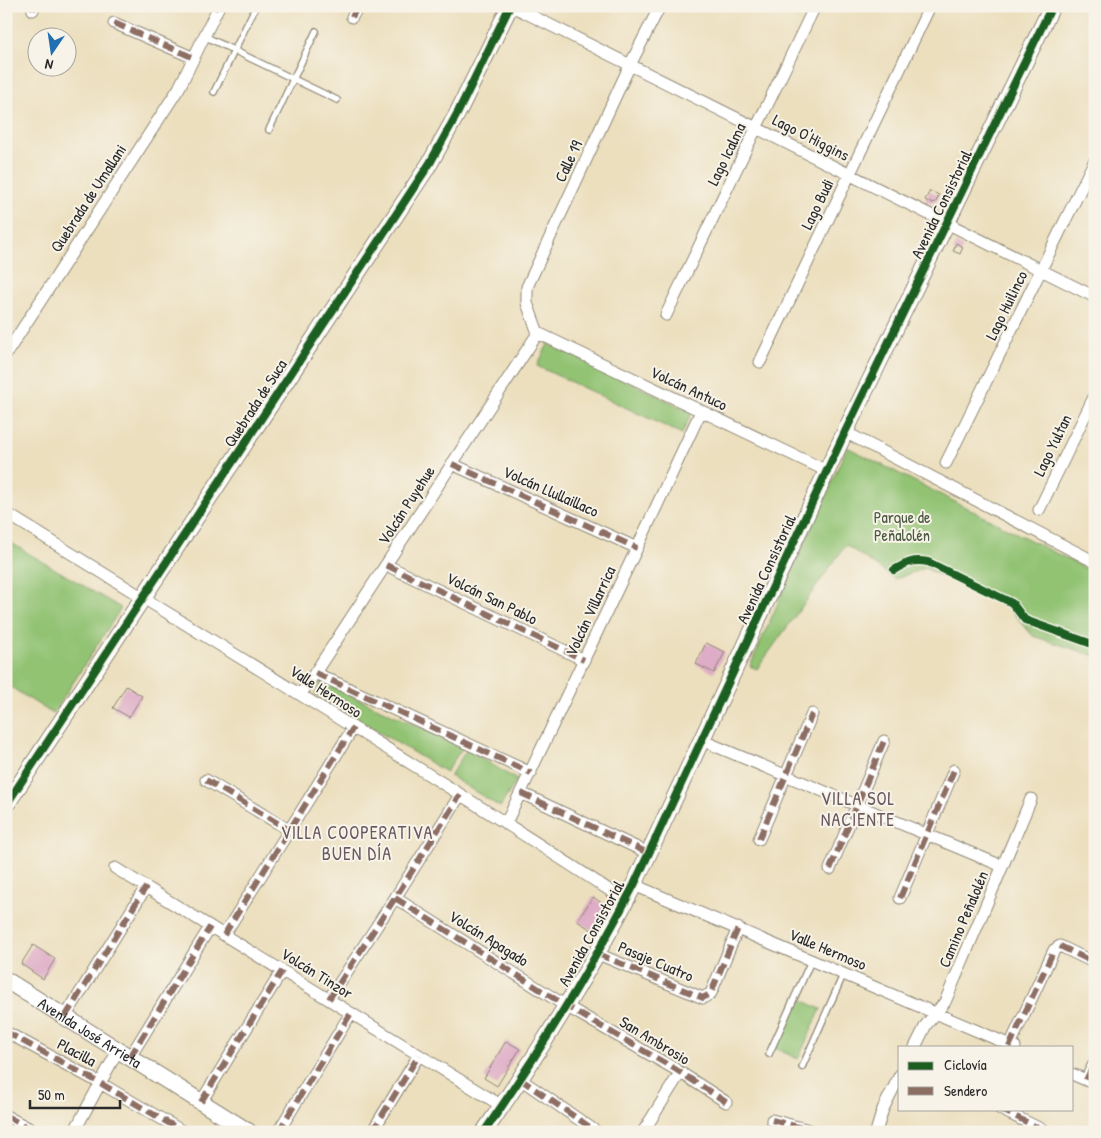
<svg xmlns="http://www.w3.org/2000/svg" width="1101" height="1138" font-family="'Patrick Hand',sans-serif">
<rect width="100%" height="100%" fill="#f7f3e8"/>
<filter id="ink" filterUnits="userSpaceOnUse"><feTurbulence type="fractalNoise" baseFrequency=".02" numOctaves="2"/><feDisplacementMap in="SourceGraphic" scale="10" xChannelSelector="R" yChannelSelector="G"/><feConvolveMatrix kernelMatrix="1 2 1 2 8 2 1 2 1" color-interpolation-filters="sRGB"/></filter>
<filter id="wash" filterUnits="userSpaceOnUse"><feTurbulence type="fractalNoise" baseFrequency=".0096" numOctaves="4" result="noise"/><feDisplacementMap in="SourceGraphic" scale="20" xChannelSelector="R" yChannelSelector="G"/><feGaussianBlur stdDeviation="1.12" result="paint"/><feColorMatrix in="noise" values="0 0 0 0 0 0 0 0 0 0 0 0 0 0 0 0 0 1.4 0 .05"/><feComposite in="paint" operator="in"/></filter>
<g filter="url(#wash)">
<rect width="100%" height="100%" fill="#ecdfbe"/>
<path fill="#92c373" stroke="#5e774f" d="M548 344 692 412 682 434 537 366Z
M847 447 1095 573V656L1033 636 1010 609 925 568 895 579 846 545 757 669 750 666Z
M6 540 121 608 53 714 6 684Z
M322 682 463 747 446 772 315 694Z
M467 749 517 780 500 807 450 776Z
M797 998 821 1009 798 1059 775 1048Z"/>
<g id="blocks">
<path fill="#deacc6" d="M930 191 939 195 936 202 931 203 925 200Z
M956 243 963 247 960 254 953 251Z
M706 643 725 652 714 673 696 664Z
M126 686 142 696 129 717 113 708Z
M593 897 615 912 602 936 577 921Z
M33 945 55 959 43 979 21 964Z
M506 1041 520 1049 497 1086 484 1078Z"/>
</g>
</g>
<g filter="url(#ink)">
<use href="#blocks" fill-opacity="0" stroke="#8c8574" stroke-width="1"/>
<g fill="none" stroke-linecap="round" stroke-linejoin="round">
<defs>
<path id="lane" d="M204 36 337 100
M214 92 256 6
M269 130 316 31
M769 1054 811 961
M802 1067 844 973"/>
<path id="street" d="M512 6 1095 297
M33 10 34 6
M352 17 358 6
M114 23 194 58
M666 315 815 6
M538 333 527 303V287L630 65 660 6
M538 333 827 471
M6 354 179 88 219 6
M760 362 930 6
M845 432 1095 562
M946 463 1095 160
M452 464 637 548
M1039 510 1095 395
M6 513C213 642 422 767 626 901
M386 565 584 660
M315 673 531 773
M301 694 538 333
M701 740 1002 866
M206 780 289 830
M521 793 648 853
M506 823 637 548 701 411
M759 839 812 714
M115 868 502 1106
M830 869 884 741
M634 885 1015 1047
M395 898 566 1006 675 1069 726 1102
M900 898 954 770
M224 935 353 728
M598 954 703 998 711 993 738 928
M329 999 395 898 460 795
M65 1017 146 887
M6 1032 100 1083 184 1132
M915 1047 926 1025 945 1002 1031 799
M1009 1047 1054 950 1060 946 1095 963
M130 1057 210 927
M1072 1074 1095 1084
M520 1079 597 1132
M1086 1080 1095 1062
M201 1102 282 971
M1000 1109 1047 1132
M6 1116 36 1132
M772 1120 817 1132
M74 1132 118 1050
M278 1132 351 1013
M372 1132 419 1055
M643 1132 680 1073
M876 1132 883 1109 900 1075"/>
<g id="secondary">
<path d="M6 805 430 163 457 114 510 6"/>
<path id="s1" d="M6 980 249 1132"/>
<path d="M484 1132C539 1053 590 970 634 885L845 432 1052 6"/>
</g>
</defs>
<use href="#lane" stroke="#8c8574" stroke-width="8"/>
<use href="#street" stroke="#8c8574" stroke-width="13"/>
<use href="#secondary" stroke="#8c8574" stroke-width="18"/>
<use href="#lane" stroke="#fff" stroke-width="5.5"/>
<use href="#street" stroke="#fff" stroke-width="11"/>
<use href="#secondary" stroke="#fff" stroke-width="16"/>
<path stroke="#8d6e63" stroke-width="6" stroke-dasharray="12 6" stroke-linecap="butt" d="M214 6 218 8
M33 10 34 6
M352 17 358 6
M114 23 194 58
M452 464 637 548
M386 565 584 660
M315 673 531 773
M206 780 289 830
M521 793 648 853
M759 839 812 714
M830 869 884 741
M395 898 566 1006 675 1069 726 1102
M900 898 954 770
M224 935 353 728
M1060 946 1095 963
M598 954 703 998 711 993 738 928
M329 999 395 898 460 795
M65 1017 146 887
M6 1032 100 1083 184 1132
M1009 1047 1054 950
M130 1057 210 927
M520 1079 597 1132
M1086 1080 1095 1062
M201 1102 282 971
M1000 1109 1047 1132
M6 1116 36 1132
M772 1120 817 1132
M278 1132 351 1013
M372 1132 419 1055"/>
<defs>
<path id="cycleway" d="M894 570C906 563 913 559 928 562L1012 603 1025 620 1095 645
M6 805 430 163 457 114 510 6
M484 1132C539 1053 590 970 634 885L845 432 1052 6"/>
</defs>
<use href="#cycleway" stroke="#f7f3e8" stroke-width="11"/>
<use href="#cycleway" stroke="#1b5e20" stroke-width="8"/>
</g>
</g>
<g text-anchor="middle" stroke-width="4" stroke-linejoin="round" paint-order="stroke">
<g font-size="16" fill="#2b2b2b" stroke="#f7f3e8">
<text transform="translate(811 137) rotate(27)" y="6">Lago O'Higgins</text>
<text transform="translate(726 154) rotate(-64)" y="6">Lago Icalma</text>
<text transform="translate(568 161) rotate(-65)" y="6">Calle 19</text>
<text transform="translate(88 198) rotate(-57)" y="6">Quebrada de Umallani</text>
<text transform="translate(817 204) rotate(-64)" y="6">Lago Budi</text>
<text transform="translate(941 204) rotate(-64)" y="6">Avenida Consistorial</text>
<text transform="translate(1006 305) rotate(-64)" y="6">Lago Huilinco</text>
<text transform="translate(689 388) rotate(25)" y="6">Volcán Antuco</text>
<text transform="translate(255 403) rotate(-57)" y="6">Quebrada de Suca</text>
<text transform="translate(1052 445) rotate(-64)" y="6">Lago Yultan</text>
<text transform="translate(551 491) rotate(24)" y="6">Volcán Llullaillaco</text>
<text transform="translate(406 505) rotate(-57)" y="6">Volcán Puyehue</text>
<text transform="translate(766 569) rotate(-65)" y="6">Avenida Consistorial</text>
<text transform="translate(492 598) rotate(26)" y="6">Volcán San Pablo</text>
<text transform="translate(590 611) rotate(-65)" y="6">Volcán Villarrica</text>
<text transform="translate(326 691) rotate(33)" y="6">Valle Hermoso</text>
<text transform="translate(963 919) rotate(-67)" y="6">Camino Peñalolén</text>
<text transform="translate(591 933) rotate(-61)" y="6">Avenida Consistorial</text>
<text transform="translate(489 938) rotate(32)" y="6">Volcán Apagado</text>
<text transform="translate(828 949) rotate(23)" y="6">Valle Hermoso</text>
<text transform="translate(656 961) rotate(23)" y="6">Pasaje Cuatro</text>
<text transform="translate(317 973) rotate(32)" y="6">Volcán Tinzor</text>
<text dy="6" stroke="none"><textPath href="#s1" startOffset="99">Avenida José Arrieta</textPath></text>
<text transform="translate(655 1040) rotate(31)" y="6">San Ambrosio</text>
<text transform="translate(77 1052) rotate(28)" y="6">Placilla</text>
</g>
<g font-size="16" fill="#4a5941" stroke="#f7f3e8">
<text x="902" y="523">Parque de<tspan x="902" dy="18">Peñalolén</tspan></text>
</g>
<g font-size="18" letter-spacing="1" fill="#6a5861" stroke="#f7f3e8">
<text x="858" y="805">VILLA SOL<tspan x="858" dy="21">NACIENTE</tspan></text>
<text x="357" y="839">VILLA COOPERATIVA<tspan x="357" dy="21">BUEN DÍA</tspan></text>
</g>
</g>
<rect width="1101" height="1138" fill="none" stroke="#f7f3e8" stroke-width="25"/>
<rect x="898" y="1046" width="175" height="65" fill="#f7f3e8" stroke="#a5a39c"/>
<rect x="908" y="1062" width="25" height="8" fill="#1b5e20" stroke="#a5a39c"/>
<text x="944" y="1070" font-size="15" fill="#2b2b2b">Ciclovía</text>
<rect x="908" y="1087" width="25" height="8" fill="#8d6e63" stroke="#a5a39c"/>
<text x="944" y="1096" font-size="15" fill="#2b2b2b">Sendero</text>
<g transform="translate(52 52) rotate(193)"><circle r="24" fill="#f7f3e8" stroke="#a5a39c"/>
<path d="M0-4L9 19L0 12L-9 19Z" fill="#1f6fb2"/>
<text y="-8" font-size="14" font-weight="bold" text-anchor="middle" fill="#2b2b2b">N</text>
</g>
<path d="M30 1100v8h90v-8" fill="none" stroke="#2b2b2b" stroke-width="2.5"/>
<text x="38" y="1100" font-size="15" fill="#2b2b2b" stroke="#f7f3e8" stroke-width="4" paint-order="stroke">50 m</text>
</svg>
